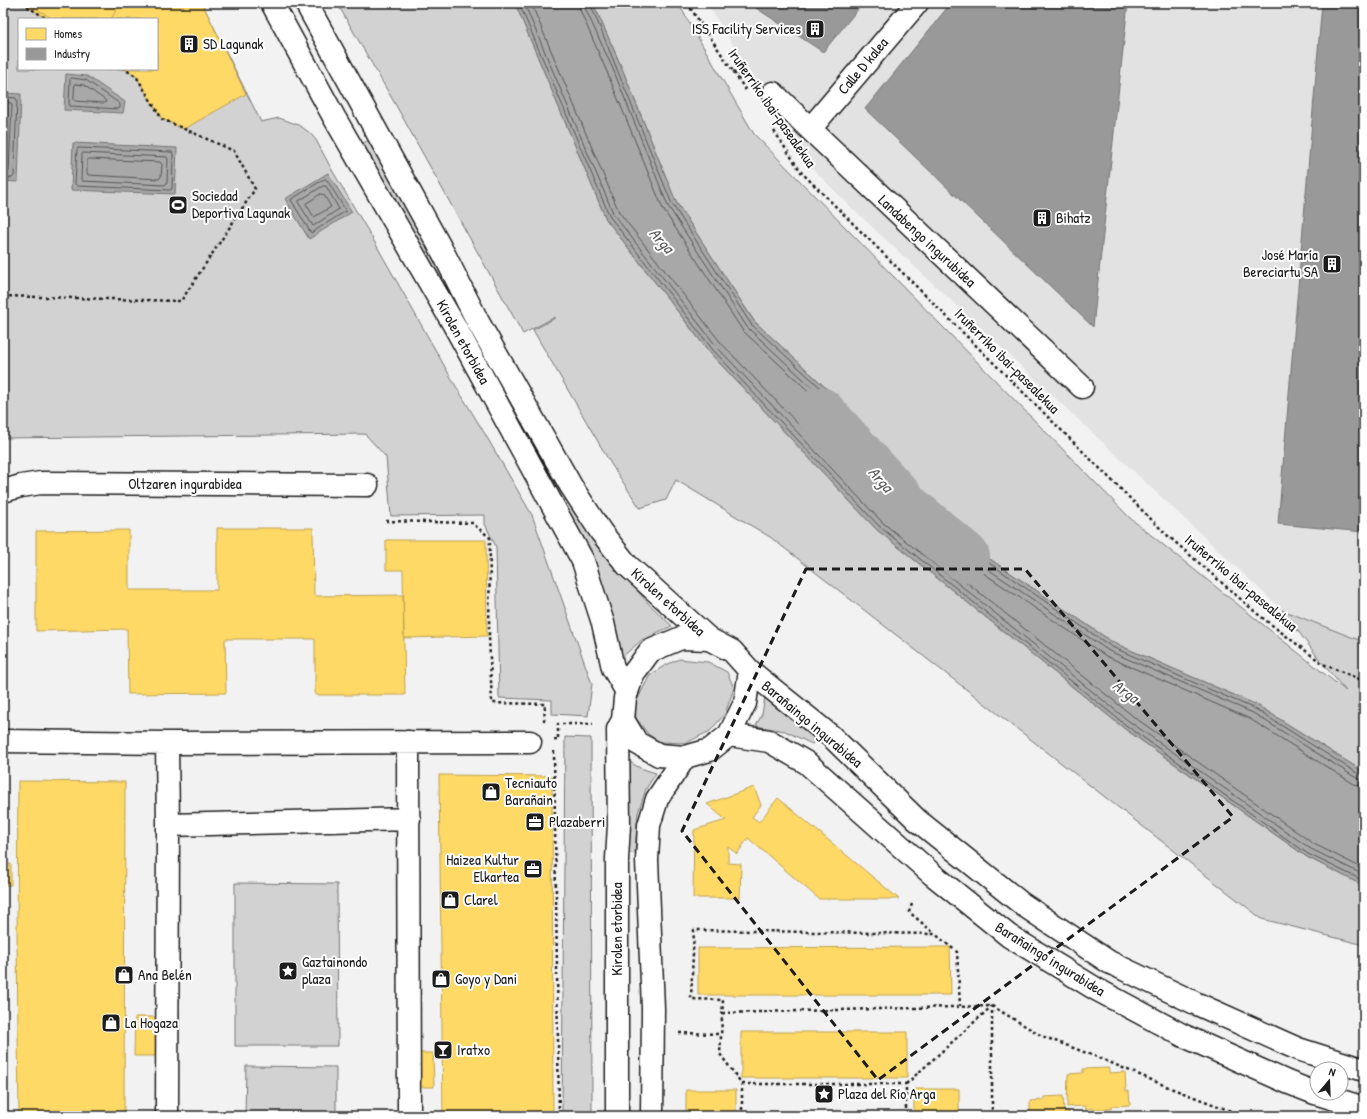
<svg xmlns="http://www.w3.org/2000/svg" width="1367" height="1119" font-family="'Patrick Hand',sans-serif">
<rect width="100%" height="100%" fill="#f2f2f2"/>
<filter id="ink" filterUnits="userSpaceOnUse"><feTurbulence type="fractalNoise" baseFrequency=".025" numOctaves="2"/><feDisplacementMap in="SourceGraphic" scale="8" xChannelSelector="R" yChannelSelector="G"/><feConvolveMatrix kernelMatrix="1 2 1 2 8 2 1 2 1" color-interpolation-filters="sRGB"/></filter>
<g filter="url(#ink)">
<path fill="#e2e2e2" d="M707 3H1364V642L1282 610 852 208 805 161Z"/>
<path fill="#d2d2d2" stroke="#777" fill-rule="evenodd" d="M3 3H202L261 122 279 118 299 125 310 133 316 140 332 170 374 241 454 383 485 434 532 515 592 684 588 716 552 714V700L499 698 496 547 485 524V515L391 516 386 457 365 434 3 438ZM19 19H157V69H19Z
M337 3H515L606 219 710 353 876 529 1125 729 1307 857 1364 886V945L1262 919 770 537 676 480 666 500 640 508 611 464 533 330 555 318V317L523 334 398 109Z
M593 3H678L754 134 1131 519 1346 691 1323 664 1282 610 1364 642V772L1257 705 1114 643 978 551 880 493 838 399 754 321 676 202 621 66Z
M369 140 607 556 648 603 672 626 643 639 622 657 609 605 591 559 363 143Z
M679 659 708 662 727 672 734 688 725 714 710 731 686 743 660 742 648 734 636 718 635 704 650 675 664 666Z
M765 697 818 739 812 744 785 731 756 726 762 714Z
M565 737 591 738 592 1116H562Z
M628 761 640 768 656 773 646 789 638 813 635 854 627 852Z
M235 883 337 884 338 1046H235Z
M246 1066 336 1067V1116H245Z"/>
<path fill="#a8a8a8" stroke="#707070" d="M515 3H593L621 66 676 202 754 321 838 399 880 493 978 551 1114 643 1257 705 1364 772V886L1307 857 1125 729 876 529 710 353 606 219Z
M66 74 87 76 125 102 123 113 64 110Z
M3 93 21 94 18 182 3 181Z
M73 143 177 148 175 194 71 190Z
M328 173 352 212 309 239 285 199Z"/>
<path fill="#ffd966" stroke="#bba050" d="M22 3H202L246 94 184 129 162 119 136 76 124 69H157V19H47Z
M27 3H107L117 9 111 19H53Z
M217 528H313L314 596 403 595 405 695H315V639H225L226 693 128 694 127 629 36 631V531L129 530V590H217Z
M386 540H486L487 636 404 638 403 570H386Z
M439 775 552 776 553 1116H443Z
M18 781 125 782 124 1116H19L17 942Z
M754 787 761 805 752 817 759 822 778 798 899 899H819L748 838 737 854 728 847V863L741 864 740 898H693L694 830 726 820 707 804Z
M3 864H11V885H3Z
M950 947 951 995H698V948Z
M135 1017H157L156 1056H134Z
M741 1032H907V1078H741Z
M415 1053H433L434 1087H415Z
M1109 1068V1073L1125 1072 1126 1091H1129L1130 1105 1112 1106 1111 1109H1085V1106L1067 1107 1068 1074 1083 1073V1069Z
M914 1089H959V1116H914Z
M686 1090H736V1116H686Z
M1063 1096 1064 1111H1069V1116H1030V1101L1044 1100V1097Z"/>
<path fill="#999" stroke="#747474" d="M755 3H863L823 52 753 6Z
M951 3H1128L1093 327 865 109Z
M1322 3H1364V532L1278 524Z"/>
<g fill="none" stroke-linecap="round" stroke-linejoin="round">
<path stroke="#545454" stroke-width="1" d="M519 3 610 217 713 350 879 526 1127 726 1308 854 1364 881
M524 3 614 215 717 347 882 522 1130 722 1311 849 1364 875
M531 3 619 212 721 343 856 485 858 486 859 483 826 407 743 331 663 209 607 72 580 10 579 3
M585 3V8L613 69 668 206 747 327 830 404 874 500 973 559 1109 651 1253 713 1358 779 1364 780
M590 3 672 204 751 324 835 401 877 496 976 554 1112 647 1255 709 1360 775H1364
M72 78 86 80 120 104V108L118 109 70 106 69 104 70 80Z
M75 84 84 85 105 100 106 102 104 103 75 101 74 99Z
M3 97 16 98 17 100 14 176 12 178 3 177
M3 102 11 103 12 105 9 171 8 172H3
M3 108 6 110 3 166
M78 148 172 152 173 154 172 189 170 190 77 186 75 184 77 150Z
M83 153 167 157 168 159 167 183 165 185 82 181 81 179 82 155Z
M89 159 160 162 162 164 161 177 159 179 88 175 87 173V161Z
M325 179 327 180 346 211 311 233 291 200Z
M323 186H326L339 209 313 226 298 202Z
M321 194 324 195 331 207 314 217 306 204Z
M1364 786 1354 784 1250 719 1106 656 970 564 896 520 893 521V523L1134 717 1314 844 1364 869"/>
<path stroke="#a8a8a8" stroke-width="50" d="M820 412 909 510 965 557"/>
<defs>
<path id="street" d="M272 3 334 117 453 323 583 561 603 623 613 668 627 692
M306 3 445 256 478 322 571 486 601 532 627 565 709 639
M773 93 810 129 1082 387
M810 129 917 3
M3 491 21 486 41 483 367 485
M3 741 167 743 530 742
M408 742 409 1116
M167 743 168 825 167 1116
M168 825 409 819"/>
<path id="secondary" d="M681 638 709 639 732 651 750 671 745 703 729 735 710 750 685 757 659 755 637 743 623 720 625 698 633 674 650 651Z
M750 671 832 737 917 820 1022 904 1109 962 1195 1003 1298 1049 1364 1070
M729 735 769 741 807 763 932 874 1009 936 1096 989 1182 1035 1287 1082 1315 1093 1364 1108
M617 1116V859L619 825 618 729 623 720
M652 1116 653 1009 647 860 649 825 657 799 685 757"/>
</defs>
<use href="#street" stroke="#1c1c1c" stroke-width="25"/>
<use href="#secondary" stroke="#1c1c1c" stroke-width="25"/>
<path stroke="#1c1c1c" stroke-width="2.5" stroke-dasharray="3 3" stroke-linecap="butt" d="M22 3 47 19
M687 3 747 92
M733 71 751 81
M774 131 801 172 1167 535 1260 616 1323 664 1364 681
M3 296 181 301 255 189 234 151 162 119 136 76 124 69
M386 521 473 523C478 529 484 532 490 538L489 636 492 703 545 704 544 722
M554 740H558V724H593
M554 751 559 1116
M912 904 909 912 934 933
M722 1013 992 1006 1042 1036 1097 1057 1173 1089 1244 1116
M679 1033 720 1034
M742 1084H906V1116
M906 1084 992 1006
M742 1116V1084L720 1054 723 1000 691 999 694 930 935 934 957 952 960 1006
M992 1116V1007"/>
<use href="#street" stroke="#fff" stroke-width="22"/>
<use href="#secondary" stroke="#fff" stroke-width="22"/>
</g>
</g>
<path fill="none" stroke="#1c1c1c" stroke-width="3" stroke-dasharray="8 5" stroke-linejoin="round" d="M806 569H1025L1233 817 878 1080 682 831Z"/>
<defs>
<symbol id="building-square" viewBox="-11 -11 22 22"><rect x="-9" y="-9" width="18" height="18" rx="4" fill="#1c1c1c" stroke="#fff"/><path d="M-4-6H4V6H1V3H-1V6H-4ZM-2.5-4.3h1.7v1.8h-1.7ZM.8-4.3h1.7v1.8H.8ZM-2.5-1h1.7V.8h-1.7ZM.8-1h1.7V.8H.8Z" fill="#fff"/></symbol>
<symbol id="stadium-square" viewBox="-11 -11 22 22"><rect x="-9" y="-9" width="18" height="18" rx="4" fill="#1c1c1c" stroke="#fff"/><path d="M0-5a6.5 5 0 1 0 0 10a6.5 5 0 1 0 0-10ZM-3.5-1.8h7v3.6h-7Z" fill="#fff"/></symbol>
<symbol id="shop-square" viewBox="-11 -11 22 22"><rect x="-9" y="-9" width="18" height="18" rx="4" fill="#1c1c1c" stroke="#fff"/><path d="M-5-2.5h2.3a2.7 3.5 0 0 1 5.4 0H5L5.5 6h-11ZM-1.5-2.5h3a1.5 2.3 0 0 0-3 0Z" fill="#fff"/></symbol>
<symbol id="office-square" viewBox="-11 -11 22 22"><rect x="-9" y="-9" width="18" height="18" rx="4" fill="#1c1c1c" stroke="#fff"/><path d="M-6-3h4V-5.5h4V-3h4V5H-6ZM-1-4.5V-3h2v-1.5ZM-6 0V1H6V0Z" fill="#fff"/></symbol>
<symbol id="sight-square" viewBox="-11 -11 22 22"><rect x="-9" y="-9" width="18" height="18" rx="4" fill="#1c1c1c" stroke="#fff"/><path d="M0-6L1.8-2.2L6-1.7L2.9 1.2L3.7 5.4L0 3.3L-3.7 5.4L-2.9 1.2L-6-1.7L-1.8-2.2Z" fill="#fff"/></symbol>
<symbol id="bar-square" viewBox="-11 -11 22 22"><rect x="-9" y="-9" width="18" height="18" rx="4" fill="#1c1c1c" stroke="#fff"/><path d="M-6-5H6L.8 .8V4.5H3.5V6h-7V4.5H-.8V.8Z" fill="#fff"/></symbol>
</defs>
<g fill-rule="evenodd">
<use href="#building-square" x="804" y="18" width="22" height="22"/>
<use href="#building-square" x="178" y="33" width="22" height="22"/>
<use href="#stadium-square" x="167" y="194" width="22" height="22"/>
<use href="#building-square" x="1031" y="207" width="22" height="22"/>
<use href="#building-square" x="1321" y="253" width="22" height="22"/>
<use href="#shop-square" x="480" y="781" width="22" height="22"/>
<use href="#office-square" x="524" y="811" width="22" height="22"/>
<use href="#office-square" x="522" y="858" width="22" height="22"/>
<use href="#shop-square" x="439" y="889" width="22" height="22"/>
<use href="#sight-square" x="277" y="960" width="22" height="22"/>
<use href="#shop-square" x="113" y="964" width="22" height="22"/>
<use href="#shop-square" x="430" y="968" width="22" height="22"/>
<use href="#shop-square" x="100" y="1012" width="22" height="22"/>
<use href="#bar-square" x="432" y="1039" width="22" height="22"/>
<use href="#sight-square" x="813" y="1083" width="22" height="22"/>
</g>
<g text-anchor="middle" stroke-width="4" stroke-linejoin="round" paint-order="stroke">
<g font-size="15" fill="#1c1c1c" stroke="#fff" text-anchor="start">
<text x="801" y="34" text-anchor="end">ISS Facility Services</text>
<text x="203" y="49">SD Lagunak</text>
<text x="192" y="201">Sociedad<tspan x="192" dy="17">Deportiva Lagunak</tspan></text>
<text x="1056" y="223">Bihatz</text>
<text x="1318" y="260" text-anchor="end">José María<tspan x="1318" dy="17">Bereciartu SA</tspan></text>
<text x="505" y="788">Tecniauto<tspan x="505" dy="17">Barañain</tspan></text>
<text x="549" y="827">Plazaberri</text>
<text x="519" y="865" text-anchor="end">Haizea Kultur<tspan x="519" dy="17">Elkartea</tspan></text>
<text x="464" y="905">Clarel</text>
<text x="302" y="967">Gaztainondo<tspan x="302" dy="17">plaza</tspan></text>
<text x="138" y="980">Ana Belén</text>
<text x="455" y="984">Goyo y Dani</text>
<text x="125" y="1028">La Hogaza</text>
<text x="457" y="1055">Iratxo</text>
<text x="838" y="1099">Plaza del Río Arga</text>
</g>
<g font-size="15" fill="#1c1c1c" stroke="#fff">
<text transform="translate(863 66) rotate(-50)" y="5">Calle D kalea</text>
<text transform="translate(772 108) rotate(55)" y="5">Iruñerriko ibai-pasealekua</text>
<text transform="translate(927 241) rotate(43)" y="5">Landabengo ingurubidea</text>
<text transform="translate(463 342) rotate(61)" y="5">Kirolen etorbidea</text>
<text transform="translate(1007 361) rotate(45)" y="5">Iruñerriko ibai-pasealekua</text>
<text x="185" y="489">Oltzaren ingurabidea</text>
<text transform="translate(1241 583) rotate(40)" y="5">Iruñerriko ibai-pasealekua</text>
<text transform="translate(668 602) rotate(42)" y="5">Kirolen etorbidea</text>
<text transform="translate(812 724) rotate(40)" y="5">Barañaingo ingurabidea</text>
<text transform="translate(617 929) rotate(-90)" y="5">Kirolen etorbidea</text>
<text transform="translate(1050 959) rotate(32)" y="5">Barañaingo ingurabidea</text>
</g>
<g font-size="16" font-style="italic" fill="#5b5b5b" stroke="#fff">
<text transform="translate(662 240) rotate(48)" y="6">Arga</text>
<text transform="translate(881 479) rotate(48)" y="6">Arga</text>
<text transform="translate(1126 691) rotate(36)" y="6">Arga</text>
</g>
</g>
<rect width="1367" height="1119" fill="none" stroke="#fff" stroke-width="16"/>
<rect x="8" y="8" width="1351" height="1103" fill="none" stroke="#1c1c1c" stroke-width="1.5" filter="url(#ink)"/>
<rect x="18" y="18" width="140" height="52" fill="#ffffff" stroke="#a4a4a4"/>
<rect x="26" y="28" width="20" height="12" fill="#ffd966" stroke="#a4a4a4"/>
<text x="54" y="38" font-size="12" fill="#1c1c1c">Homes</text>
<rect x="26" y="48" width="20" height="12" fill="#999999" stroke="#a4a4a4"/>
<text x="54" y="58" font-size="12" fill="#1c1c1c">Industry</text>
<g transform="translate(1329 1081) rotate(19)"><circle r="19" fill="#ffffff" stroke="#a4a4a4"/>
<path d="M0-3L7 15L0 10L-7 15Z" fill="#1c1c1c"/>
<text y="-6" font-size="11" font-weight="bold" text-anchor="middle" fill="#1c1c1c">N</text>
</g>
</svg>
